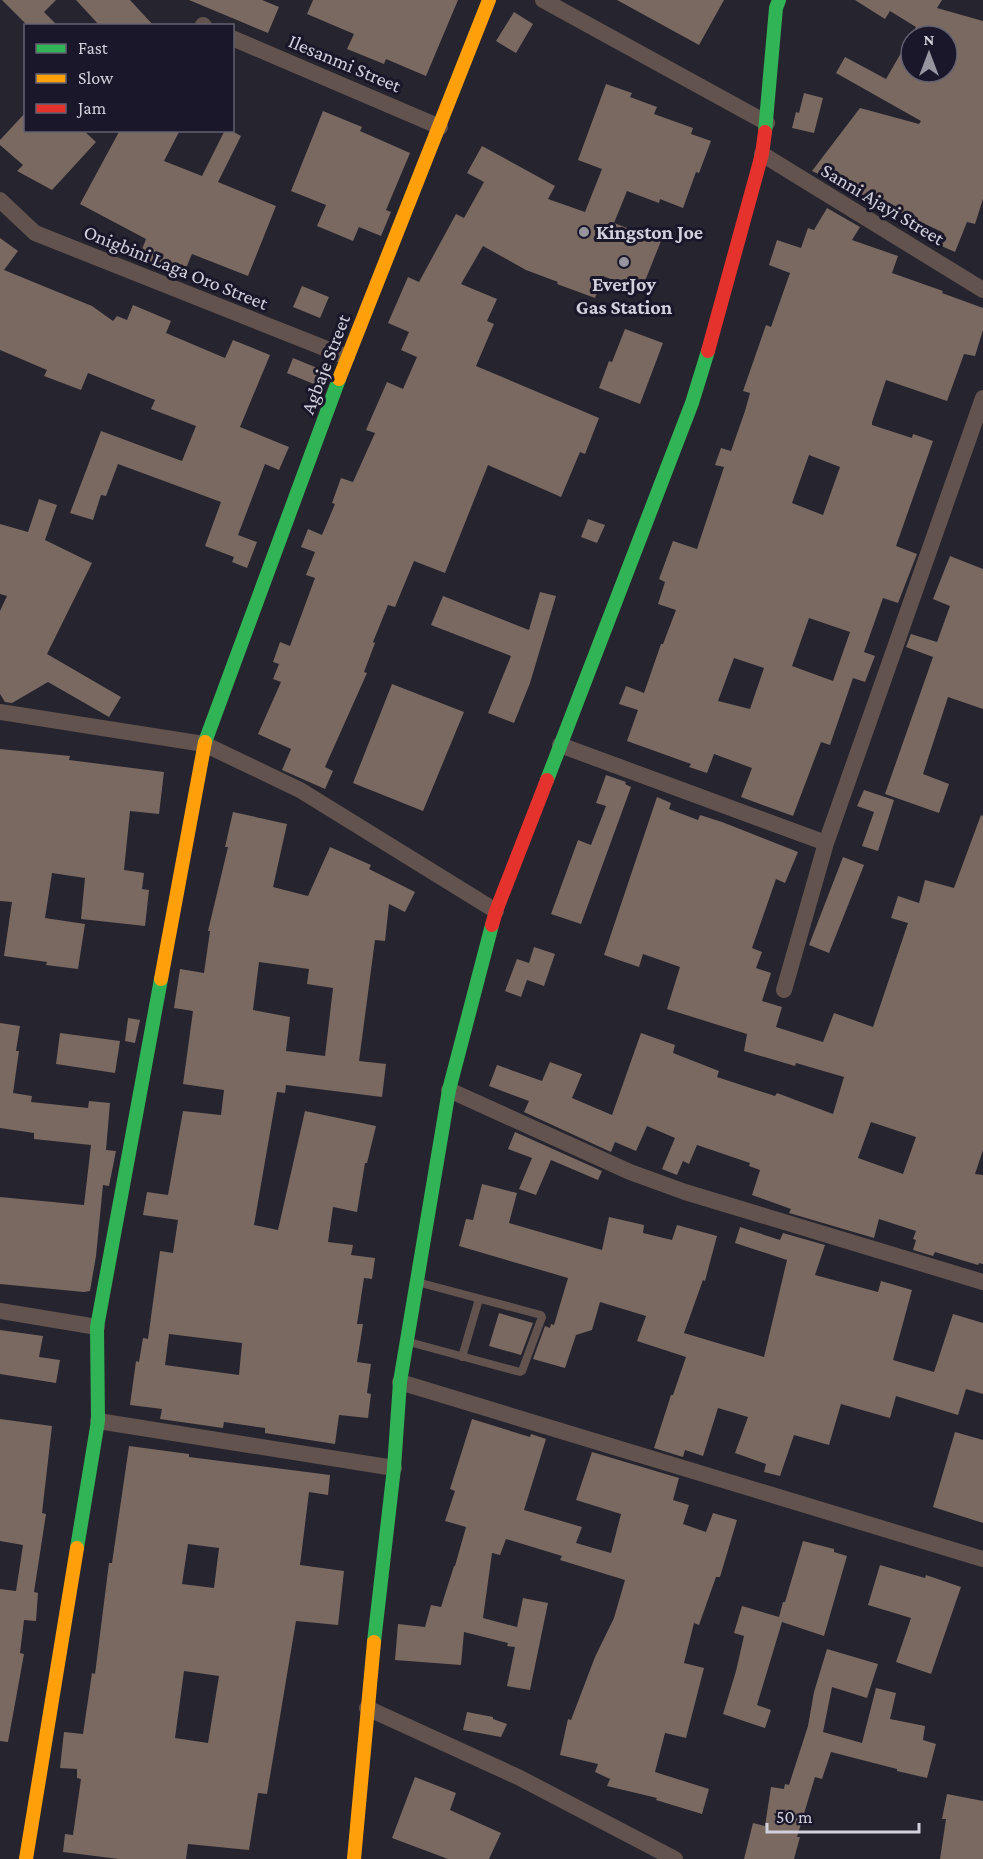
<svg xmlns="http://www.w3.org/2000/svg" width="983" height="1859" font-family="'Crimson Pro',serif">
<rect width="100%" height="100%" fill="#26242f"/>
<path fill="#7a6961" fill-rule="evenodd" d="M2 0H56L44 12 58 26H28Z
M76 0H130L154 26H100Z
M189 0H262L279 7 268 33Z
M313 0H458L426 76 386 59 384 64 347 49 354 34 307 14Z
M617 0H724L699 45Z
M855 0H942L937 8 983 21V199L975 224 967 222 955 252 937 244 942 232 812 171 860 108 919 124 921 121 836 73 845 57 886 79 916 27 890 11 885 19ZM911 36H947V72H911Z
M514 12 533 24 516 53 496 41Z
M606 84 632 93 630 97 657 107 654 114 693 128 691 134 711 141 699 173 696 172 683 208 660 199 659 203 627 191 614 223 661 241 641 291 603 276 595 298 557 284 558 282 526 270 483 246 461 284 497 299 487 321 494 324 476 366 599 418 585 454 580 452 561 497 488 465 445 573 414 561 395 607 388 605 373 642 375 643 364 672 367 673 325 767 333 771 325 789 282 770 291 749 258 734 281 682 273 679 279 664 273 662 280 642 290 646 315 578 306 575 315 552 301 547 308 529 322 535 335 504 332 503 341 478 353 482 375 433 366 430 387 382 403 389 417 357 401 350 409 332 388 323 408 277 419 282 456 214 464 218 484 182 467 173 482 146 555 186 548 199 585 212 602 169 578 160Z
M804 93 823 98 814 133 792 128 796 112 799 113Z
M323 111 362 127 360 131 410 153 386 210 391 212 381 236 359 227 353 241 317 226 326 205 291 191Z
M26 112V130H83L96 142 52 190 17 171 23 165 0 145V140Z
M120 130H180L164 161 202 176 225 130H230L241 136 218 182 276 206 248 276 192 254 183 275 139 257 146 239 80 204Z
M827 208 860 227 852 240 898 256 892 273 943 291 942 293 983 308V330L975 356 964 354 947 401 886 380 872 422V425L912 438 913 434 933 441 896 546 917 554 898 603 883 598 864 652 875 656 865 682 853 678 830 745 821 742 793 816 741 797 752 768 714 754 707 773 689 767 691 764 627 741 638 710 619 704 626 686 644 693 661 644H663L676 610 658 604 665 582 659 579 673 541 697 549 724 467 715 465 721 448 731 451 745 411 750 393 743 391 766 325 771 327 790 273 769 265 777 240 801 248 808 228 814 230ZM809 455 840 467 823 515 792 503ZM809 618 850 632 833 681 792 666ZM734 658 764 668 750 709 718 701Z
M0 238 18 251 4 270 92 306 113 321 117 316 127 320 133 305 171 321 166 333 225 358 233 340 270 355 240 427 289 447 279 470 265 464 238 535 257 542 247 568 232 562 234 557 205 546 221 502 118 464 106 496 101 495 93 520 70 513 101 431 182 461 196 426 151 409 155 400 88 373 81 390 44 376 47 370 0 350Z
M302 286 329 297 320 318 293 307Z
M625 329 663 343 640 404 599 388 609 361 612 362Z
M293 358 327 372 321 387 287 373Z
M39 499 57 505 45 540 92 563 47 654 121 697 109 717 48 682 12 703 5 702 0 694V611L7 596 0 594V524L28 532Z
M588 519 605 525 597 543 581 537Z
M950 556 983 569V709L948 697 923 774 949 784 939 813 885 794 933 657 906 647 911 634 937 642 950 606 933 599Z
M540 592 556 596 530 683 514 723 488 713 511 656 431 625 443 596 529 630Z
M392 684 464 712 423 811 353 783Z
M0 749 70 756 69 760 164 772 159 814 130 811 124 870 144 873 142 889 149 890 145 926 81 919 85 878 52 873 45 918 85 924 78 969 46 965 47 962 4 956 12 902 0 901Z
M606 775 626 782 625 784 631 787 581 924 551 914 578 840 591 845 606 806 596 803Z
M864 790 894 800 878 851 862 846 874 812 857 806Z
M657 797 671 803 669 809 698 820 700 815 722 822 798 852 785 883 776 879 752 948 762 952 756 968 771 973 762 1001 782 1007 776 1027 823 1042 834 1013 873 1027 908 923 891 918 898 896 919 903 925 880 954 888 981 815 983 816V1150L975 1174 983 1175V1264L979 1263 978 1265 935 1252 933 1256 913 1250 916 1240 913 1239 916 1231 879 1219 874 1238 789 1213 791 1209 752 1195 760 1170 749 1166 750 1163 697 1145 689 1164 683 1161 677 1175 662 1169 675 1138 647 1126 636 1151 615 1142 611 1152 524 1112 529 1101 489 1086 497 1065 542 1081 550 1062 582 1074 572 1098 612 1115 641 1033 675 1045 673 1053 719 1071 717 1077 775 1096 777 1093 833 1114 844 1077 796 1063 795 1066 744 1051 747 1034 667 1009 680 967 643 954 639 967 604 955ZM871 1122 916 1137 903 1174 858 1158Z
M233 812 287 824 273 887 308 896 330 847 371 865 369 869 415 892 405 912 389 904 385 941 375 940 359 1061 386 1064 382 1097 286 1085 285 1093 277 1092 254 1225 278 1230 305 1111 376 1126 367 1163H365L357 1212 333 1207 328 1242 353 1245 351 1255 375 1258 372 1279 364 1278 357 1324H363L357 1362 371 1364 367 1393 371 1394 368 1418 339 1415 335 1444 265 1433V1428L224 1422 223 1428 160 1419 162 1409 130 1405 136 1361 139 1362 143 1338 148 1339 160 1251 173 1253 178 1220 143 1215 147 1192 168 1195 183 1111 221 1115 224 1090 183 1084 193 1011 174 1008 180 969 204 973 210 931H208L228 847H225ZM259 962 309 969 307 984 333 988 325 1056 286 1051 290 1017 253 1010ZM169 1334 242 1343 239 1375 165 1365Z
M843 857 864 865 829 953 809 945Z
M534 947 555 954 544 986 527 980 521 997 505 991 517 959 529 963Z
M128 1018 140 1020 135 1043 125 1041Z
M0 1023 20 1026 16 1051H19L13 1093 32 1096 31 1102 88 1108 89 1101 110 1103 106 1150 116 1151 109 1186 103 1185 96 1256 90 1291 84 1292 0 1284V1197L84 1205 91 1145 34 1139V1133L0 1128Z
M60 1033 120 1041 115 1073 56 1064Z
M515 1132 602 1171 598 1180 551 1160 536 1195 519 1189 532 1158 508 1149Z
M482 1184 517 1193 509 1223 602 1250 609 1217 644 1225 643 1233 672 1240 677 1225 717 1236 705 1281 703 1280 684 1333 764 1357 787 1260 735 1243 740 1227 780 1240 783 1233 825 1245 815 1275 878 1292 881 1281 912 1290 893 1360 934 1372 953 1314 983 1323V1394L966 1389 958 1415 896 1396 890 1418 841 1404 829 1445 794 1435 780 1476 764 1472 766 1464 735 1453 748 1417 718 1408 703 1456 685 1450 683 1457 654 1448 671 1395H673L686 1357 637 1341 646 1316 600 1302 592 1330 576 1335 565 1368 533 1359 545 1326 550 1328 551 1324 554 1325 568 1278 459 1246 466 1219 473 1220Z
M499 1313 533 1323 521 1355 489 1346Z
M0 1330 43 1336 39 1357 60 1360 56 1383 0 1374Z
M0 1419 52 1426 42 1513 46 1514 34 1592 38 1593 36 1621 24 1620 20 1653 24 1654 8 1742 0 1741V1589L16 1591 23 1545 0 1541Z
M472 1419 530 1437 531 1434 546 1439 524 1510 582 1527 576 1543 611 1553 621 1514 576 1500 592 1452 679 1478 673 1500 689 1505 683 1524 706 1532 713 1513 737 1520 720 1577H716L699 1625 694 1623 684 1663 704 1668 686 1738 665 1733 655 1772 709 1789 702 1814 656 1800 657 1798 607 1786 610 1779 595 1772 598 1764 560 1755 568 1719 571 1720 595 1657 614 1618 625 1580 560 1560 562 1556 506 1539 500 1555 492 1553 483 1618 517 1627 523 1598 548 1603 530 1690 507 1686 515 1647 507 1646 508 1643 464 1632 461 1665 395 1660 398 1624 425 1627 431 1605 441 1607 454 1566H455L466 1527 445 1521 455 1491 450 1489Z
M955 1432 983 1440V1523L933 1507Z
M129 1446 189 1454V1457L330 1475 328 1495 309 1492 300 1565 344 1571 338 1625 296 1621 267 1794 258 1793 249 1850 188 1844 186 1859H119L63 1852 65 1834 73 1835 81 1779 77 1778V1769L60 1768 64 1732 83 1734 92 1673 95 1674 109 1563H112ZM188 1544 219 1548 214 1588 182 1584ZM184 1671 219 1676 208 1743 175 1738Z
M803 1541 834 1549V1552L847 1556 824 1636 782 1622 757 1705 771 1710 765 1728 723 1714 736 1671 744 1636 734 1633 742 1606 779 1617 783 1602H785Z
M880 1565 925 1578 926 1575 961 1587 931 1674 896 1662 911 1618 868 1605Z
M827 1649 878 1664 867 1698 832 1687 823 1732 862 1743 876 1688 896 1693 890 1719 925 1726 923 1740 936 1744 927 1778 897 1771V1769L831 1752 822 1779 815 1777 797 1837H800L794 1859H744L753 1823 765 1826 771 1787 784 1789 785 1784 789 1785 808 1726 814 1692Z
M467 1712 493 1717V1719L507 1724 501 1737 463 1730Z
M415 1777 456 1793 450 1810 501 1833 489 1859H448L392 1838Z
M947 1794 983 1801V1859H940L946 1819H942Z"/>
<g fill="none" stroke-linecap="round" stroke-linejoin="round">
<path stroke="#62534e" stroke-width="8" d="M409 1342 520 1372 522 1371 542 1317 541 1315 417 1282
M462 1357 479 1299"/>
<path stroke="#62534e" stroke-width="16" d="M543 0 767 123
M203 25 204 26
M232 38 440 127
M762 154 983 290
M0 200 35 233 347 357
M0 712 204 744 300 790 496 911
M560 745 826 843
M784 990 826 843 983 398
M449 1090 630 1172 685 1192 983 1282
M0 1311 97 1327
M400 1382 983 1559
M98 1421 394 1468
M367 1708 518 1777 675 1859"/>
<path stroke="#30b455" stroke-width="14" d="M765 132 776 8 779 0
M205 742 339 379
M547 780 692 403 708 351
M77 1548 98 1421 97 1327 161 979
M374 1642 394 1468 400 1382 449 1090 492 925"/>
<path stroke="#ff9f0a" stroke-width="14" d="M339 379 489 0
M161 979 205 742
M26 1859 77 1548
M354 1859 374 1642"/>
<path stroke="#e5322d" stroke-width="14" d="M708 351 762 154 765 132
M492 925 496 911 547 780"/>
</g>
<g fill="#95949f" stroke="#191729" stroke-width="2">
<circle cx="584" cy="232" r="6"/>
<circle cx="624" cy="262" r="6"/>
</g>
<g text-anchor="middle" stroke-width="6" stroke-linejoin="round" paint-order="stroke">
<g font-size="20" fill="#d1d0dc" stroke="#191729">
<text transform="translate(345 63) rotate(23)" y="7">Ilesanmi Street</text>
<text transform="translate(883 204) rotate(31)" y="7">Sanni Ajayi Street</text>
<text transform="translate(176 267) rotate(22)" y="7">Onigbini Laga Oro Street</text>
<text transform="translate(325 364) rotate(-69)" y="7">Agbaje Street</text>
</g>
<g font-size="20" font-weight="bold" fill="#d1d0dc" stroke="#191729" text-anchor="start">
<text x="596" y="239">Kingston Joe</text>
<text x="624" y="291" text-anchor="middle">EverJoy<tspan x="624" dy="23">Gas Station</tspan></text>
</g>
</g>
<rect x="24" y="24" width="210" height="108" fill="#191729" stroke="#636171" stroke-width="1.5"/>
<rect x="36" y="44" width="30" height="9" fill="#30b455" stroke="#636171" stroke-width="1.5"/>
<text x="78" y="54" font-size="18" fill="#d1d0dc">Fast</text>
<rect x="36" y="74" width="30" height="9" fill="#ff9f0a" stroke="#636171" stroke-width="1.5"/>
<text x="78" y="84" font-size="18" fill="#d1d0dc">Slow</text>
<rect x="36" y="104" width="30" height="9" fill="#e5322d" stroke="#636171" stroke-width="1.5"/>
<text x="78" y="114" font-size="18" fill="#d1d0dc">Jam</text>
<g transform="translate(929 54)"><circle r="28" fill="#191729" stroke="#636171" stroke-width="1.5"/>
<path d="M0-4.5L10 22L0 15L-10 22Z" fill="#95949f"/>
<text y="-9" font-size="16" font-weight="bold" text-anchor="middle" fill="#d1d0dc">N</text>
</g>
<path d="M767 1823v9h152v-9" fill="none" stroke="#d1d0dc" stroke-width="3"/>
<text x="776" y="1823" font-size="18" fill="#d1d0dc" stroke="#191729" stroke-width="4.5" paint-order="stroke">50 m</text>
</svg>
